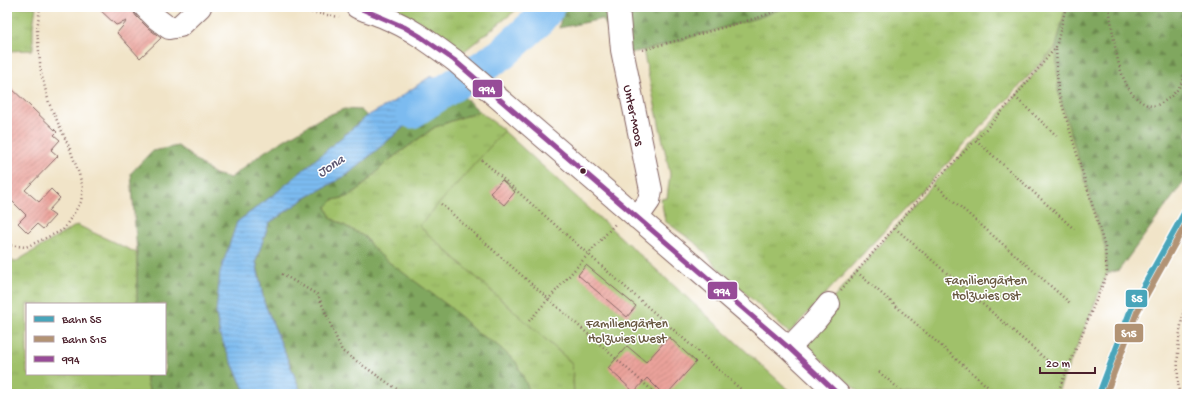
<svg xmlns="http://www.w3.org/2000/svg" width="1194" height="401" font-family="'Gochi Hand',sans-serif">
<defs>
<pattern id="grass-tufts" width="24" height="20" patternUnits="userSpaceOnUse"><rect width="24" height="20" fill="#a0c16a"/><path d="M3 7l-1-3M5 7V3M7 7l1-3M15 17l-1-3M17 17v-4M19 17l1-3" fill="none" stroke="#8ba55c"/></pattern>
<pattern id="forest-firs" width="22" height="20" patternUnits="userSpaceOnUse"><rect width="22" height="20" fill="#80a75e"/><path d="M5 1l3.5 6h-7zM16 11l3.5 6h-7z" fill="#6b874e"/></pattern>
<pattern id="water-rules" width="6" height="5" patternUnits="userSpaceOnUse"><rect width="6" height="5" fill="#7cbbf0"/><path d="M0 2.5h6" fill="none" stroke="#6da0ce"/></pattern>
<pattern id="building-hatch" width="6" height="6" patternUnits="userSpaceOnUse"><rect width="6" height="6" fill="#eba39b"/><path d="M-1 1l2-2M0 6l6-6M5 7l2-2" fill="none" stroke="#c0847f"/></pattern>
</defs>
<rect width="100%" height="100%" fill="#fff"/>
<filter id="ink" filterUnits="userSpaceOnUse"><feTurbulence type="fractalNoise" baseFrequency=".025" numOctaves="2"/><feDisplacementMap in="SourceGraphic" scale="8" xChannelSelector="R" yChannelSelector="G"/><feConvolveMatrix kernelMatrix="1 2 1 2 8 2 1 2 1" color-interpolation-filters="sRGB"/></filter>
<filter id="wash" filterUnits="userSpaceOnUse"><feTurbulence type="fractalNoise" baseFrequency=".012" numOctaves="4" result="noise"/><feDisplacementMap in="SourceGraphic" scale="16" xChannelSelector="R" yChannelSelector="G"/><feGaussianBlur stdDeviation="0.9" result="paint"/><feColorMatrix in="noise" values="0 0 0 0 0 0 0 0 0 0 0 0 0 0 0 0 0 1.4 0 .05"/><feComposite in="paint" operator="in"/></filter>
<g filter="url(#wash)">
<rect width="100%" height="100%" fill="#f1e4c8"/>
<path fill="url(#grass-tufts)" stroke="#75704a" d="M7 7H36L33 26V50L7 51Z
M387 7H520L463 52 419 21Z
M786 7H1066L1056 47 789 333 719 269 698 245 665 221 661 199 667 198 670 174 643 50 760 17Z
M479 111 505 131 419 226 572 363 574 394H531L497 345 477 333 463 321 386 260 373 248 365 237 331 218 326 207 333 200 347 197 359 189 388 161 435 127Z
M77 225 137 253V304H27V374H145L150 394H7V258L15 262Z"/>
<path fill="url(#forest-firs)" stroke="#656344" d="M563 7H786L760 17 661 46 623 55 620 44 602 19 559 28Z
M1066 7H1187V175L1186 179 1119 270 1107 274 1105 247 1058 91 1056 47Z
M462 95 479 111 435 127 388 161 359 189 347 197 333 200 326 207 331 218 365 237 373 248 386 260 450 307 477 333 497 345 516 362 531 394H302L264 302 256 260 269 223 307 197 347 175 405 126Z
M344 109 361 110 367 116 276 193 237 222 220 336 246 394H150L145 374H165V304H137V253L131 173 152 151 178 146 214 174 230 178 264 152 321 118Z"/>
<path fill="#a0c16a" stroke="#75704a" d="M1056 47 1058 91 1105 247 1107 274 1057 394H861L798 339 933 183 976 140 1015 97Z
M504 131 793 394H574L572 363 419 226Z"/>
<path fill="url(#water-rules)" stroke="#636d8e" d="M431 76 462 95 405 126 347 175 307 197 269 223 256 261 264 302 302 394H246L220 336 216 313 220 272 237 222 276 193 367 116 391 103Z"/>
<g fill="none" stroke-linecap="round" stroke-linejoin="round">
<path stroke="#7cbbf0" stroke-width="33" d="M412 112 502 54 537 22 549 7"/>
</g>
<g id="blocks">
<path fill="url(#building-hatch)" d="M97 7H133V11L136 16 148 28 161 38 140 58 117 33 127 21 116 25Z
M7 84 57 132 54 135 60 140 51 150 58 156 25 190 39 202 51 189 60 198 48 211 55 216 43 229 37 224 28 233 18 223 26 215 7 196Z
M502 180 515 192 504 205 490 193Z
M586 265 636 306 627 317 578 275Z
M669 337 696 362 667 394H663L647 378 634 392 608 368 627 346 646 362Z"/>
</g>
</g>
<g filter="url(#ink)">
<use href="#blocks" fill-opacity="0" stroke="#846462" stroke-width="1"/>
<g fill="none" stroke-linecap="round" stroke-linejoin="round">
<defs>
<path id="minor" d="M145 7 157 19 169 28 180 26 200 7
M357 7C367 11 377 14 386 18 411 28 432 44 454 60L789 348 838 394
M618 7 622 50 651 190 649 201 637 218
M789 348 815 321 829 304"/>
</defs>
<use href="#minor" stroke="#846462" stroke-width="24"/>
<path stroke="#846462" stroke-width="2.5" stroke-dasharray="1 3" stroke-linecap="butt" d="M292 7 310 12 339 17
M1109 7C1114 35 1116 84 1140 101 1146 105 1151 107 1157 105 1169 100 1178 91 1183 80 1186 70 1184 59 1187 49
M643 50 760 17 786 7
M1015 97 1058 137
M976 140 1074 229
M482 160 746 394
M933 183 1070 303
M441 204 656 394
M895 228 1049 362
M7 245 26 247 63 230 81 202 83 188 79 174 70 149 49 103 41 73 37 30 40 7
M857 272 996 394
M282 274 318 295 342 351 404 394
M841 290 933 183 976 140 1015 97 1056 47
M529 321 615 224
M879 372 905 394
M1057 394 1107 274 1105 247 1058 91 1056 47 1066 7
M1179 394C1176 357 1178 333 1187 297"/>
<use href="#minor" stroke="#fff" stroke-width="22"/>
<defs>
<path id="bus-1" d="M357 7 404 27 421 37 454 60 789 348 838 394"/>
</defs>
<use href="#bus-1" stroke="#fff" stroke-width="8"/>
<use href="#bus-1" stroke="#974c98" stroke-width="5"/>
<defs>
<path id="rail-1" d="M1099 394 1131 309 1187 208"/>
<path id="rail-2" d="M1106 394 1137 312 1187 222"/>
</defs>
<use href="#rail-1" stroke="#fff" stroke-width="9"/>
<use href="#rail-2" stroke="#fff" stroke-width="9"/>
<use href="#rail-1" stroke="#48a5ba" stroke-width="6"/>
<use href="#rail-2" stroke="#b29374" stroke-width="6"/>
</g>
</g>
<circle fill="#4a1f2b" stroke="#fff" stroke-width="1.5" cx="583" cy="171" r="3.5"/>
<g text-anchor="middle" stroke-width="3" stroke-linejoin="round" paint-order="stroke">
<g font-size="13" fill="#4a1f2b" stroke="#fff">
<text transform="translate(635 115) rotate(78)" y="5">Unter-Moos</text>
</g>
<g font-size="13" fill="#685841" stroke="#fff">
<text x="986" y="284">Familiengärten<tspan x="986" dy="15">Holzwies Ost</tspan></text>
<text x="627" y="327">Familiengärten<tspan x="627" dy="15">Holzwies West</tspan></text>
</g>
<g font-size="14" font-style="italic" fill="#5c5670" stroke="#fff">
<text transform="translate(330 165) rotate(-33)" y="5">Jona</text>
</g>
</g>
<g stroke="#fff" stroke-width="1.5">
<rect x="472" y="79" width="31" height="19" rx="4" fill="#974c98"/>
<rect x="707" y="281" width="31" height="19" rx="4" fill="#974c98"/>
<rect x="1125" y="289" width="23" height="19" rx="4" fill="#48a5ba"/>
<rect x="1114" y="323" width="30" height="20" rx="4" fill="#b29374"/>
</g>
<g font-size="11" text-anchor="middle" font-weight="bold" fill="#fff">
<text x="487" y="93">994</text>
<text x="722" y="295">994</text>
<text x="1137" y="302">S5</text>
<text x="1129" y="337">S15</text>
</g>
<rect width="1194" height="401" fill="none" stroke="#fff" stroke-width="24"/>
<rect x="26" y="303" width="140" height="72" fill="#ffffff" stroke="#b7a5aa"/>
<rect x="34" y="316" width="20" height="6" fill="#48a5ba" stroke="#b7a5aa"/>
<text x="62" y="323" font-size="12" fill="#4a1f2b">Bahn S5</text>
<rect x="34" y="336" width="20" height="6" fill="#b29374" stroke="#b7a5aa"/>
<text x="62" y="343" font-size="12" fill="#4a1f2b">Bahn S15</text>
<rect x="34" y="356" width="20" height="6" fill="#974c98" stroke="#b7a5aa"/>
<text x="62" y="363" font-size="12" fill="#4a1f2b">994</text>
<path d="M1040 367v6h55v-6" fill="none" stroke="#4a1f2b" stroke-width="2"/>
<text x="1046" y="367" font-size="12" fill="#4a1f2b" stroke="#ffffff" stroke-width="3" paint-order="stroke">20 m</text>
</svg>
